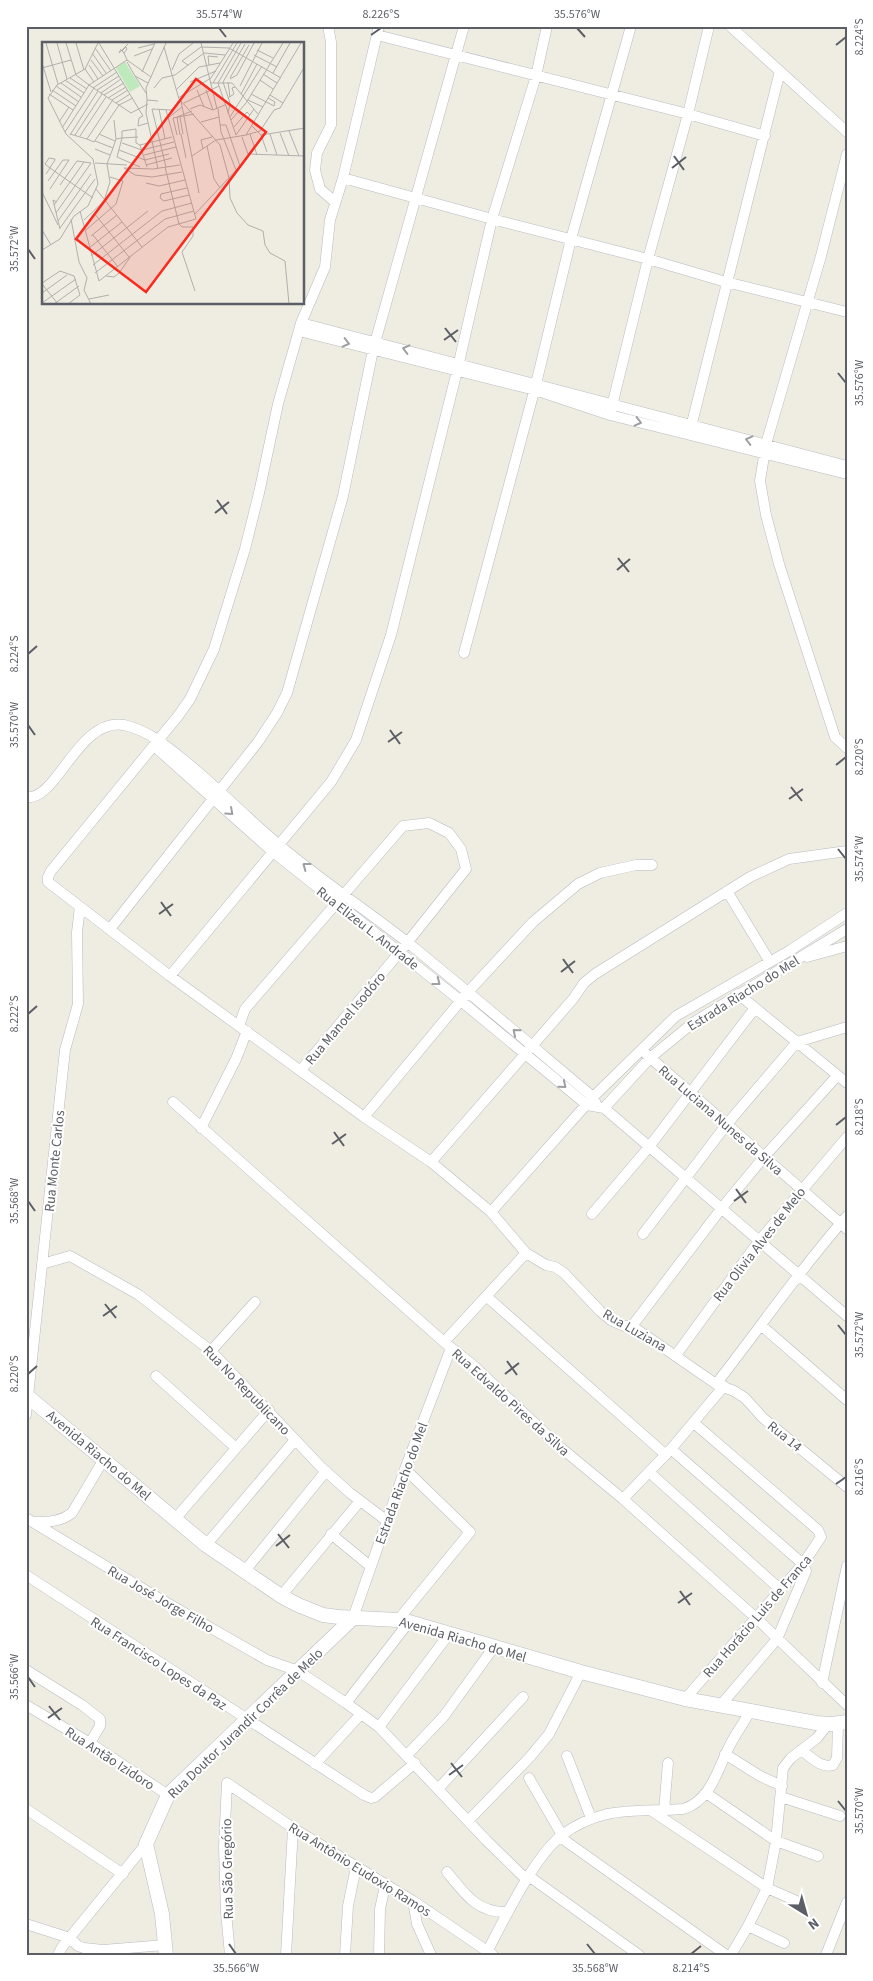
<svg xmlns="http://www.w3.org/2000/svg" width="873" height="1981" font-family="'Source Sans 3',sans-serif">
<rect width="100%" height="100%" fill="#efece2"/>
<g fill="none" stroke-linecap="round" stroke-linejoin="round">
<defs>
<path id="street" d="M328 26 331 42V125L317 153 315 170 320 189 335 202
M379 26 343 178 330 220 325 267 301 323 278 404 259 493 245 549 214 649 190 699 178 716 51 871 48 877V882L170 976 364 1117 431 1162 491 1212 526 1253 546 1265 555 1267 564 1273 600 1311 612 1321 624 1326H632L716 1384 734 1391 745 1398 763 1418 847 1487
M730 26 847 132
M377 35 688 114 765 136
M847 154 821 256 766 444 760 481 766 515 779 564 835 737 847 748
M343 178 492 219 648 259 726 282 847 312
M301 323 847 466
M299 331 535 390 610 415 847 474
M611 410 648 259 688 114 709 26
M690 431 780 71
M464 653 536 384 571 239 631 26
M154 746 273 852 461 1001 587 1105 604 1108 847 1316
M26 797C57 802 78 717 124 725 151 731 170 749 191 766 221 791 248 819 278 844 319 879 365 909 407 942 470 993 531 1045 593 1097L597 1106
M727 891 770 962
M110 929 258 742 277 713 287 693 343 496 373 350 464 26
M807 957 847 946
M170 976 331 782 356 740 391 635 457 371 492 219 536 76 547 26
M738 994 847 1083
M239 1026 245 1009 403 826 429 823 449 833 461 849 466 869 399 953 301 1070
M646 1054 847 1229
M173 1102 444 1342 474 1366 560 1447 623 1499 756 1618 847 1705
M604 1108 650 1058 694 1022 847 929
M364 1117 468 992 533 922 578 884 600 873 636 865H652
M201 1128 236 1059 247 1031
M431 1162 573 999 584 983 595 974 750 877 789 859 847 851
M491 1212 593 1097 676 1016 789 951 847 913
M592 1214 649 1147 755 1008
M643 1234 727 1124 797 1042 847 1027
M42 1264 70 1256 139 1295 211 1351 321 1467 350 1493 387 1521
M486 1296 666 1455
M632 1326 721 1209 764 1157 837 1076
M762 1326 847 1400
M444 1342 526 1253
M211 1351 255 1302
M676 1355 759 1241 847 1137
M156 1376 236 1448
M716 1384C760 1328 800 1269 847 1216
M26 1415 65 1050 78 1004 77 932 80 907
M671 1449 803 1564 806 1571 777 1639 720 1706
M649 1472 780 1589
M623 1499 671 1449 724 1386
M26 1518 155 1596 267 1660 298 1671 346 1703 379 1727 486 1840 527 1880
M175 1519 269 1410
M34 1522C48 1522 60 1522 72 1513L104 1459
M331 1534 370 1566
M206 1545 295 1440
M244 1572 326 1471
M26 1575 364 1795 371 1798 375 1797 415 1763
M281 1596 360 1501
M353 1618 405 1469 451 1348
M398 1620 470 1532 405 1469
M26 1670 82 1705 100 1719V1726L90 1743
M822 1683 847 1566
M685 1699 803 1564 821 1537 818 1530 694 1423
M346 1703 409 1622
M26 1705 90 1743 168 1795
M379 1727 449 1634
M801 1750C810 1756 821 1769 833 1765L837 1758 838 1724
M725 1754 760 1776 782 1786
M407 1755 444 1716 494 1647
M567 1756 591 1818
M315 1764 361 1714
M529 1778 562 1835
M227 1783 293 1828 413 1901 493 1955
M227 1783 224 1846 226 1912 230 1955
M438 1789 523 1697
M706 1793 776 1841 818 1856
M781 1797 840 1816
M26 1809 123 1874
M652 1811 767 1888 801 1903
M664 1811 668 1763
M468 1821 530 1757 549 1734 581 1672
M560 1837 726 1955
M447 1872C465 1894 477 1913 507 1912
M530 1877 639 1955
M413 1901 417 1924 431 1955
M26 1924 70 1938 78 1946 84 1948 103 1950 165 1945
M748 1926 784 1943
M488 1950C505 1918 534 1857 562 1835 575 1825 591 1818 607 1814 631 1809 658 1811 683 1809 711 1801 718 1768 730 1745 736 1733 744 1723 750 1711
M58 1955 62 1947 146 1844
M286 1955 293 1828
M345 1955 348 1906 356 1867
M379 1955 380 1909 385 1886
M731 1955 748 1926 767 1888 776 1841 783 1768 791 1758 817 1738 828 1724
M826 1955 847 1902"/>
<path id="secondary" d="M26 1395 206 1545 281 1596 298 1605 323 1615 339 1617 398 1620 409 1622 581 1672 685 1699 816 1723 832 1724 847 1722
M166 1955 162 1914 146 1844 168 1795 353 1618"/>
</defs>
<use href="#street" stroke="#b8bbc0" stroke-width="11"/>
<use href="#secondary" stroke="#b8bcc2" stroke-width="15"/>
<use href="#street" stroke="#fff" stroke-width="10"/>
<use href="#secondary" stroke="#fff" stroke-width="14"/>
</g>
<defs><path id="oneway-chevron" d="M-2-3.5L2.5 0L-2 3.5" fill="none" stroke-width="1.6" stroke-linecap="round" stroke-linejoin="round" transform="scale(1.25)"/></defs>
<g stroke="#9d9fa3">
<use href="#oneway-chevron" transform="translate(346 343) rotate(14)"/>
<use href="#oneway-chevron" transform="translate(406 349) rotate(-166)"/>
<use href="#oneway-chevron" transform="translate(638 422) rotate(14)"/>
<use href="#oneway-chevron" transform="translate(749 440) rotate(-166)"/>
<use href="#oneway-chevron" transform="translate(230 812) rotate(42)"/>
<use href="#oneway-chevron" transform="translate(306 866) rotate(-143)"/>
<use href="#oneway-chevron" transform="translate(437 982) rotate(38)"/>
<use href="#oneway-chevron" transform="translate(516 1032) rotate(-140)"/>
<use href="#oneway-chevron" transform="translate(563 1085) rotate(39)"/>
</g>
<path fill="none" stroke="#5b5f65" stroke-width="2" d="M219 28 226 37M577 28 585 37M371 35 381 28M836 45 846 37M674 156 684 170M672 168 686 157M28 249 35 259M445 328 456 342M444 340 458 330M838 373 846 383M217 500 227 514M215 513 229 502M618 558 629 572M617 570 630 559M28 654 37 646M28 725 35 735M390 730 400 744M388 742 402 732M836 765 846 757M791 787 802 801M789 799 803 789M838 849 846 859M161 902 171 916M159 914 173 904M563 959 573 973M561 972 575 961M28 1014 37 1006M836 1125 846 1117M334 1132 344 1146M332 1144 346 1134M736 1189 746 1203M28 1201 35 1211M734 1201 748 1191M105 1304 116 1318M103 1316 117 1306M838 1325 846 1335M507 1361 517 1375M28 1374 37 1366M505 1374 519 1363M836 1484 846 1477M278 1534 289 1548M276 1546 290 1535M680 1591 690 1605M678 1603 692 1593M28 1677 35 1687M49 1706 60 1720M48 1718 62 1708M451 1763 462 1777M449 1775 463 1765M838 1801 846 1811M229 1944 236 1954M587 1944 595 1954M691 1954 701 1946"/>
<g text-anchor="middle" stroke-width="4" stroke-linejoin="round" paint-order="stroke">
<g font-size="14" fill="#5b5f65" stroke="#fff">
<text transform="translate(368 928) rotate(38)" y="5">Rua Elizeu L. Andrade</text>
<text transform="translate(743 993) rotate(-32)" y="5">Estrada Riacho do Mel</text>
<text transform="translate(345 1018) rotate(-50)" y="5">Rua Manoel Isodóro</text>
<text transform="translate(721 1120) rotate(41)" y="5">Rua Luciana Nunes da Silva</text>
<text transform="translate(54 1161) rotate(-84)" y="5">Rua Monte Carlos</text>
<text transform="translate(759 1244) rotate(-52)" y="5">Rua Olivia Alves de Melo</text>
<text transform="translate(635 1330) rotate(30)" y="5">Rua Luziana</text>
<text transform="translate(247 1390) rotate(46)" y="5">Rua No Republicano</text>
<text transform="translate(511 1402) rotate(42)" y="5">Rua Edvaldo Pires da Silva</text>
<text transform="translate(785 1436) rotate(39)" y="5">Rua 14</text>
<text transform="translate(99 1455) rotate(40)" y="5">Avenida Riacho do Mel</text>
<text transform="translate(401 1483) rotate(-70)" y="5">Estrada Riacho do Mel</text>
<text transform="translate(161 1599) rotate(30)" y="5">Rua José Jorge Filho</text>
<text transform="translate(757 1616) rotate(-49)" y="5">Rua Horácio Luis de Franca</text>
<text transform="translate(463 1639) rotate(16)" y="5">Avenida Riacho do Mel</text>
<text transform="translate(159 1663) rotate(33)" y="5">Rua Francisco Lopes da Paz</text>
<text transform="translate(245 1723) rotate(-44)" y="5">Rua Doutor Jurandir Corrêa de Melo</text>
<text transform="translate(110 1758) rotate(33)" y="5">Rua Antão Izidoro</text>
<text transform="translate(227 1869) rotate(-91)" y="5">Rua São Gregório</text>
<text transform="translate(360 1869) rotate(32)" y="5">Rua Antônio Eudoxio Ramos</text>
</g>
</g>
<g transform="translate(42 42)">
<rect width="262" height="262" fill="#efece2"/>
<path d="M83 20 98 44 88 50 74 26Z" fill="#bde9bc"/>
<path fill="none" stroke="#b0b0ac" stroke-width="1" d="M4 1 16 42M15 1 25 37M24 1 34 33 47 43 89 71 106 62M34 1 42 28M57 1 101 74M159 1 175 67M84 5 85 7 82 11 80 9ZM122 5 137 57M53 6 69 29M96 6 112 2M79 7 77 11 86 2M215 8 231 16M50 11 64 31M82 11 85 18 109 35M212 13 235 25M92 14 110 7M49 18 61 34M85 20 93 34 106 41M0 21 9 50M47 23 56 37M146 23 140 19 159 5 187 6 239 36M167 23 166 14 176 15M0 26 29 18M43 27 52 40M130 28 137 12 151 1M100 30 113 1M231 31 248 1M221 32 235 41M93 34 104 51M28 36 45 47M188 36 207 3M188 37 195 33 212 1M23 38 42 51M218 38 231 47M148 40 174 29M186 40 188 55M19 41 39 55M168 41H190L216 72M171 41 195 1M176 41 194 93M176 41 199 1M14 44 37 60M198 44 220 1M51 46 75 30M112 46 120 36 133 33 162 11 183 13M10 48 34 64M55 48 77 34M134 48 157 25 178 21M155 48 162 65M164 48 171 68M59 51 79 37M7 52 31 68M199 52 215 22M209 52 232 64 233 60 226 56M62 53 82 41M228 53 241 61M66 56 84 45M136 56 169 36 191 1M186 56 192 52 190 46 193 45M70 58 86 48M105 58 104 46 124 1M206 58 221 65M139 59 178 103 187 136 188 156 195 171 206 183 221 189 223 203 228 211 243 219 247 262M139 59 157 151M74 61 88 52M142 61 177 44M110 67 124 125M110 67 129 68 139 59M117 67 123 97M148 67 158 63 171 68 183 63M176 67 179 90 194 128M186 72 188 61 181 40 203 2M101 74 97 76 96 84 106 81M138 75 141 92M188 75 220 24M126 76 140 65M189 78 204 61 241 1M17 80 27 65M159 80 177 75M209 83 219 93 225 110M192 85 205 70 208 73M20 86 47 43 85 18M247 89 257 114M23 90 52 46M238 91 247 114M28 92 45 97 70 59M57 92 73 99M139 92 144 116M208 92 215 113M228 92 235 113M28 93 56 49M33 93 60 52M135 93 131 76 152 72M138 93 135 75 150 69M194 93 212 67M204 93 218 89 232 68 238 66 263 24M219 93 263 86M38 94 64 55M96 95 80 96 75 115 98 125M200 95 206 112M45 97 52 100 77 63 91 56M74 97 80 96V89L94 87V101L98 103 105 125M53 99 71 106 65 122M80 101 100 108 132 100M98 103 130 95M165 104 172 137 178 146M71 106 74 97 72 78M53 107 68 113M161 107 159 98 170 95M77 108 103 118 127 112M206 112 263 114M102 113 134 105M150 114 174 98 204 93 259 1M53 121 85 123M104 123 130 116M138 123 111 127 82 126 93 133 110 135 140 130M123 125 137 182 140 185H151V194L140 210 153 249M116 127 104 71 105 58 116 59M4 132 8 126 9 124 13 118V117L7 116 3 122 8 126 51 156M6 139 21 118H27L8 147M104 141 117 144 143 138M145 146 119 152 118 156 122 159 147 153M54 147 100 205M0 150 16 183M15 160 11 158 18 187M12 163 42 120M38 169 57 239 126 185 154 177 124 68M14 171 49 121 35 119 18 143M52 171 87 215M153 172 198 124 184 83H178M29 177 37 220 45 236 42 248 49 262M42 178 62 159 68 140 65 122M16 179 49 132M18 186 53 137M0 188 9 203M44 188 74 162 81 139 68 135M51 193 76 225M49 194 75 173M47 206 80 180M0 208 18 197 32 174 46 164 56 142 51 117 24 92 6 56 15 43 43 27 56 1M49 214 106 169M51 223 120 169 150 161M53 231 123 177 152 169M64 234 72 235 77 231 89 214M0 241 18 229 32 234 38 253 26 262M0 242 16 262M0 251 25 233M47 257 67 253M0 261 34 237M12 262 37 244"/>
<path fill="#f92b1e" fill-opacity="0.15" stroke="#f92b1e" stroke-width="2.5" d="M154 37 224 90 104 250 34 197Z"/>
<rect width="262" height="262" fill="none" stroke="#5b5f65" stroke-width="2.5"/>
</g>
<rect width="873" height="1981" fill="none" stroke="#ffffff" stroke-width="55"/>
<g transform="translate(806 1914) rotate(143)" stroke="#ffffff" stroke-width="4" paint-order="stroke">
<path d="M0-4L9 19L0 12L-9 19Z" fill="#5b5f65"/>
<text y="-8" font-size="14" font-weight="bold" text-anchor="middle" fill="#5b5f65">N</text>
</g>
<rect x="28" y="28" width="818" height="1926" fill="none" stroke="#5b5f65" stroke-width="2"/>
<g font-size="12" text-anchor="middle" fill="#5b5f65">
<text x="219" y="18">35.574°W</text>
<text x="381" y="18">8.226°S</text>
<text x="577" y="18">35.576°W</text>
<text transform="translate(859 37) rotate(-90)" y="4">8.224°S</text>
<text transform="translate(14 249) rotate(-90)" y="4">35.572°W</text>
<text transform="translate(859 383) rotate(-90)" y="4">35.576°W</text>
<text transform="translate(14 654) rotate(-90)" y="4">8.224°S</text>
<text transform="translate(14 725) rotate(-90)" y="4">35.570°W</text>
<text transform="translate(859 757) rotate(-90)" y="4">8.220°S</text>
<text transform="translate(859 859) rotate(-90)" y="4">35.574°W</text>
<text transform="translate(14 1014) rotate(-90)" y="4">8.222°S</text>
<text transform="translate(859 1117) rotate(-90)" y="4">8.218°S</text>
<text transform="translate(14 1201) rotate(-90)" y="4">35.568°W</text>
<text transform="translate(859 1335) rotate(-90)" y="4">35.572°W</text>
<text transform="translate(14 1374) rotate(-90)" y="4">8.220°S</text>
<text transform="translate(859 1477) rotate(-90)" y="4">8.216°S</text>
<text transform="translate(14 1677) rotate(-90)" y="4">35.566°W</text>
<text transform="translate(859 1811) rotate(-90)" y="4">35.570°W</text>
<text x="236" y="1972">35.566°W</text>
<text x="595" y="1972">35.568°W</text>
<text x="691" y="1972">8.214°S</text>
</g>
</svg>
